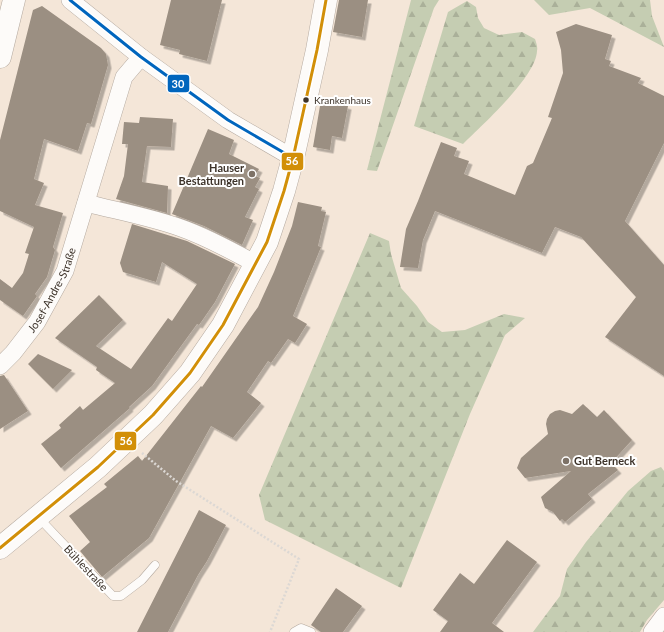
<svg xmlns="http://www.w3.org/2000/svg" width="664" height="632" font-family="Lato,sans-serif">
<defs>
<pattern id="forest-firs" width="22" height="20" patternUnits="userSpaceOnUse"><rect width="22" height="20" fill="#c5cdb2"/><path d="M5 1l3.5 6h-7zM16 11l3.5 6h-7z" fill="#aab099"/></pattern>
<filter id="shadow"><feDropShadow dx="3.5" dy="3.5" stdDeviation="0" flood-color="#0004"/></filter>
</defs>
<rect width="100%" height="100%" fill="#f4e6d8"/>
<path fill="url(#forest-firs)" d="M411 0H439L434 8 377 171 367 170Z
M534 0H650L652 16 664 47 590 8 549 15Z
M467 1 476 7 478 18 484 28 499 35 522 32 535 39C536 42 538 47 537 51 536 77 482 125 463 144L414 126 448 12Z
M370 233 389 241 391 254 401 288 417 306 428 322 442 332 465 330 504 314 525 318 505 335 470 414 401 588 265 520 259 495Z
M661 467 664 471V600L647 620 640 632H533L560 596 567 569 586 542 628 491 651 471Z"/>
<path fill="#9b8f82" filter="url(#shadow)" d="M171 0H222L207 61 179 54 180 50 160 45Z
M339 0H368L362 37 333 32Z
M42 6 101 48 106 54 108 65 91 124 87 123 78 151 44 139 34 179 44 183 35 205 63 213 53 247 55 250 47 277 35 294 37 296 23 316 0 300V279L12 288 23 273 29 254 25 253 34 227 0 211V140L33 10Z
M576 24 612 35 605 59 611 61 609 66 641 78 638 83 664 96V143L625 221 664 265V376L605 337 636 297 581 237 555 227 542 253 435 211 423 240 418 268 400 267 406 229 418 201 441 142 457 148 454 156 469 161 464 174 515 195 527 166 533 163 552 118 548 117 563 73 561 50 556 32Z
M321 100 348 106 342 138 332 136 330 150 313 147Z
M140 117 173 119 171 147 147 146 142 182 168 186 167 213 116 199 124 176 128 144H122L124 122 139 123Z
M208 129 234 140 229 154 259 169 255 176 260 178 255 187 259 189 245 217 253 220 242 245 204 226 172 214Z
M298 202 322 207 321 211 326 212 318 246 321 247 293 316 307 324 295 343 288 339 271 363 268 361 247 392 261 403 233 438 211 426 149 538 102 577 80 551 90 542 69 516 107 487 104 484 138 456 142 461 201 386 202 387 258 307 274 272 292 226Z
M132 224 187 241 235 264 215 302 199 325 197 324 152 386 129 407 130 408 61 468 41 444 61 428 59 425 80 406 83 410 115 383 96 370 97 367 55 338 99 295 123 320 96 346 131 369 168 318 172 321 197 284 162 262 156 282 123 272 120 263Z
M38 354 72 370 53 389 28 364Z
M4 375 28 411 0 429V376Z
M583 404 597 417 604 410 632 440 611 463 618 470 588 494 592 499 565 522 562 519 560 521 553 512 545 508 541 497 571 471 525 478 517 468 521 458 548 434 546 424 547 419 550 414 555 411 560 410 572 414Z
M199 510 226 525 207 561 198 575 168 632H137Z
M507 540 537 562 492 623 504 632H440L448 621 433 610 460 573 474 584Z
M336 588 362 606 343 632H321L311 625Z"/>
<g fill="none" stroke-linecap="round" stroke-linejoin="round">
<defs>
<path id="lane" d="M39 518 113 596H121L142 580 155 565
M294 632 301 628 311 632"/>
<g id="street">
<path d="M70 0 141 57 228 120 293 158"/>
<path d="M86 203C117 211 150 217 181 228 207 237 232 251 256 264"/>
<path id="s1" d="M0 366 13 353 37 322 65 271 124 77 141 57"/>
<path d="M652 632 664 616"/>
</g>
<path id="secondary" d="M0 57 14 0
M0 548 98 467 153 415 190 373 223 325 267 242 284 191 293 158 317 50 326 0"/>
</defs>
<use href="#lane" stroke="#b4a99f" stroke-width="9"/>
<use href="#street" stroke="#b4a99f" stroke-width="18"/>
<use href="#secondary" stroke="#b4a99f" stroke-width="23"/>
<path stroke="#dcd8d4" stroke-width="2.5" stroke-dasharray="2 2" stroke-linecap="butt" d="M142 453 176 481 299 559 270 632"/>
<use href="#lane" stroke="#fdfbf9" stroke-width="8"/>
<use href="#street" stroke="#fdfbf9" stroke-width="17"/>
<use href="#secondary" stroke="#fdfbf9" stroke-width="22"/>
<defs>
<path id="bus-1" d="M70 0 141 57 228 120 293 158"/>
<path id="bus-2" d="M0 548 98 467 153 415 190 373 223 325 267 242 284 191 293 158 317 50 326 0"/>
</defs>
<use href="#bus-1" stroke="#fff" stroke-width="6"/>
<use href="#bus-2" stroke="#fff" stroke-width="6"/>
<use href="#bus-1" stroke="#0065bd" stroke-width="3"/>
<use href="#bus-2" stroke="#d28f08" stroke-width="3"/>
</g>
<circle fill="#3d332a" stroke="#fff" stroke-width="1.5" cx="306" cy="100" r="3.5"/>
<g fill="#7d7267" stroke="#fff" stroke-width="1.5">
<circle cx="252" cy="174" r="4"/>
<circle cx="566" cy="461" r="4"/>
</g>
<g text-anchor="middle" stroke-width="4" stroke-linejoin="round" paint-order="stroke">
<g font-size="10" fill="#3d332a" stroke="#fff" text-anchor="start">
<text x="314" y="104">Krankenhaus</text>
</g>
<g font-size="11" font-weight="bold" fill="#3d332a" stroke="#fff" text-anchor="end">
<text x="244" y="172">Hauser<tspan x="244" dy="13">Bestattungen</tspan></text>
<text x="574" y="465" text-anchor="start">Gut Berneck</text>
</g>
<g font-size="11" fill="#3d332a" stroke="#fff">
<text dy="4" stroke="none"><textPath href="#s1" startOffset="93">Josef-Andre-Straße</textPath></text>
<text transform="translate(86 568) rotate(47)" y="4">Bühlestraße</text>
</g>
</g>
<g stroke="#fff" stroke-width="1.5">
<rect x="167" y="74" width="23" height="19" rx="4" fill="#0065bd"/>
<rect x="281" y="152" width="23" height="19" rx="4" fill="#d28f08"/>
<rect x="114" y="431" width="23" height="20" rx="4" fill="#d28f08"/>
</g>
<g font-size="11" text-anchor="middle" font-weight="bold" fill="#fff">
<text x="178" y="88">30</text>
<text x="292" y="165">56</text>
<text x="126" y="445">56</text>
</g>
</svg>
